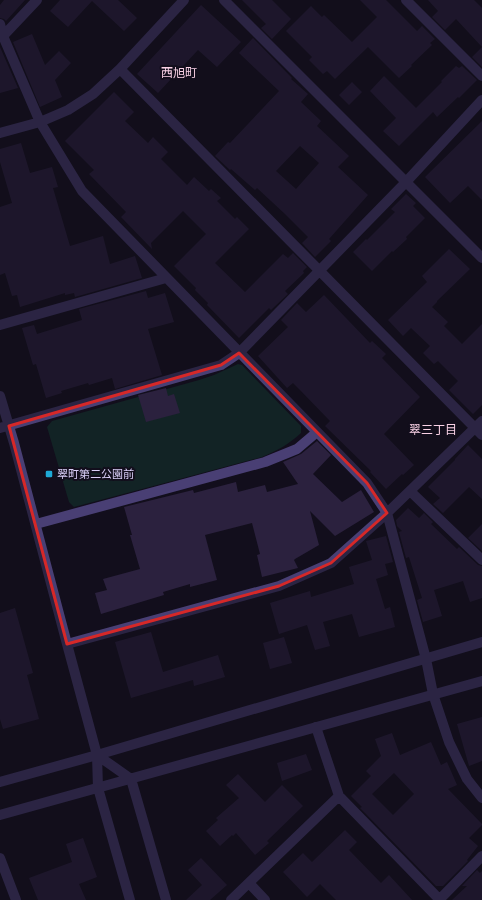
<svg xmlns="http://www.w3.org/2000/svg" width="482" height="900" font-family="Roboto,'Noto Sans JP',sans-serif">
<rect width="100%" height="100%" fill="#120e1c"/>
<path fill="#122325" d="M238 364 242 365 301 426V433C288 445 278 450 262 457L176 480 74 507 69 502 47 427 52 421 199 380 214 375Z"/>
<path fill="#2b213e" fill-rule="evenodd" d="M4 0H25L6 21 4 19 0 18V5Z
M60 0H118L137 18 124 31 92 1 68 27 50 11Z
M242 0H272L291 19 272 39 261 28 266 24Z
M360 0H386L417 31 422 26 435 39 430 43 432 45 411 65 412 66 399 78 368 47 335 79 327 71 323 74 309 60 312 57 286 31 311 6 322 17 324 15 352 42 377 17Z
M428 0H474L482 8V67L472 57 482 47 456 19 445 30 432 17 438 11Z
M201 5 241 42 217 67 198 50 158 93 137 74Z
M32 34 45 65 59 51 71 63 55 80 62 97 40 107 13 42Z
M253 38 292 78 291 79 308 94 301 102 321 121 317 126 349 156 338 167 368 195 329 239 331 241 315 257 302 243 308 237 285 214 257 188 255 190 231 169 230 170 215 156 228 142 230 143 279 91 239 53ZM300 146 319 163 296 189 276 171Z
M0 47 18 88 0 93Z
M456 66 459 68 462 66 477 80 459 98 458 97 437 117 433 112 399 146 383 131 396 118 370 91 384 76 416 108 442 82 441 81Z
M352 82 362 92 349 105 339 95Z
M114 92 134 112 125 121 148 143 153 137 168 152 161 159 187 185 194 177 209 191 211 189 221 198 217 201 235 219 237 217 249 229 215 263 245 292 283 254 288 258 293 253 307 267 303 271 304 273 285 291 288 294 271 310 269 308 239 338 207 305 208 303 195 290 196 288 174 266 206 234 183 211 151 243 152 249 121 217 126 212 89 174 94 170 65 141Z
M482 121V200L468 186 450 203 425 177Z
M21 143 30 173 52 167 58 187 53 188 70 246 103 236 110 264 135 256 142 278 75 297 74 293 65 295V293L20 307 17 295 12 296 5 273 0 275V207L12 203 0 162V149Z
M406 194 416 203 413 206 425 218 406 237 407 239 393 252 392 251 372 271 353 252 366 239 367 240 395 212 391 209Z
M449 249 470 269 437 301V302L432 307 448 322 444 326 462 344 482 324V405L473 414 449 390 458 381 438 361 434 364 423 353 430 346 411 328 403 336 388 320 427 282 422 276Z
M146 291 148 298 165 293 174 322 148 329 162 375 115 389 112 378 89 385 88 383 61 391 62 393 46 398 36 364 33 365 22 328 34 325 37 334 82 320 79 309Z
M324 295 370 343 372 341 386 354 382 358 420 397 384 434 414 465 403 475 402 474 386 489 370 472 371 471 325 426 330 421 299 389 293 383 287 388 258 356 288 327 281 320 297 303 306 312Z
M166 388 168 396 174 394 180 413 146 422 138 395Z
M317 441 331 455 313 474 342 502 361 490 374 512 335 536 310 511 319 545 295 559 294 560 298 568 262 577 257 555 260 554 252 523 205 535 217 580 190 587V584L163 592 164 595 101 614 95 593 107 590 103 579 140 569 130 535H132L124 507 193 490 194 493 236 482 238 492 265 485 267 492 298 484 283 462 301 454Z
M468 445 482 459V499L469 487 443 513 433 504 440 498 428 487 455 460V459Z
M408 508 419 518 424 513 433 522 431 524 457 549 459 547 478 565 482 566V598L470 602 463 581 434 590 442 616 423 622 417 600 422 598 409 557 406 558 399 532 402 531 397 526 396 520Z
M482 524V551L468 538Z
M386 536 393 562 385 564 388 575 376 579 385 609 390 607 395 627 359 637 352 614 323 622 330 646 315 650 307 625 279 634 270 603 310 591 311 597 354 584 349 567 372 560 366 541Z
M15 608 33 673 27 675 39 719 3 729 0 719V613Z
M151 632 163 672 218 655 225 677 194 686 193 680 131 698 115 642Z
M284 637 292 663 270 669 263 643Z
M482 717V761L469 766 457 724Z
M392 733 400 755 431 742 441 765 447 762 457 785 448 789 482 824V825L469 838 478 846 467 860 468 861 443 886H436L365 813 360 808 362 807 351 796 371 776 366 771 381 756 375 739ZM394 773 414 794 393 815 372 794Z
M306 754 312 770 282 781 277 763Z
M238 774 265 802 282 785 303 806 267 841 269 843 255 855 236 833 233 836 232 835 220 846 206 831 218 820 216 818 239 798 226 785Z
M345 830 357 842 349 850 381 883 389 875 412 900H336L320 884 307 897 283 872 303 853 312 862Z
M83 838 97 877 79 884 86 900H38L29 878 72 862 66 844Z
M201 858 227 885 210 900H186L202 885 188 870Z
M477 870 480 873 482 871V900H452L467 886H462Z"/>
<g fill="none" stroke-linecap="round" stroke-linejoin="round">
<path stroke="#493f74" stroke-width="10" d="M224 0 482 258
M406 0 482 76
M0 24 3 36 40 122 82 191 367 483 387 513 426 659 433 694 449 742 467 779 482 798
M3 36 37 0
M120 69 482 435
M0 133 40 122 68 110 93 94 120 69 184 0
M0 325 166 278
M0 396 14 443 67 644 97 755
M0 428 221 365 239 353 406 182 482 100
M410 491 482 560
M36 524 265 462 297 449 317 432
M67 644 279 586 331 563 387 513 482 421
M316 727 339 796 440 900
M0 858 16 900
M249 883 265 900
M231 900 339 796
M439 900 482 856"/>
<path stroke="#493f74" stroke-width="10" d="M97 755 131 779 166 900
M97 755 98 788 130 900
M0 782 97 755 482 642
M0 815 482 681"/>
</g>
<path d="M0 0H482V900H0ZM239 353 367 483 387 513 331 563 279 586 67 644 9 426 221 365Z" fill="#120e1c" fill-opacity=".55" fill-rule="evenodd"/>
<path fill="none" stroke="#d62828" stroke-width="3" stroke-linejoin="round" d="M239 353 367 483 387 513 331 563 279 586 67 644 9 426 221 365Z"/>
<rect fill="#1ea9d6" stroke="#120e1c" stroke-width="1.5" x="45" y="470" width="8" height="8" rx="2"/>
<g text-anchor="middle" stroke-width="4" stroke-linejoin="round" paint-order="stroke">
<g font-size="11" fill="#dacff8" stroke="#120e1c" text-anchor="start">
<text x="57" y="478">翠町第二公園前</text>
</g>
<g font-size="12" fill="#f9d1e5" stroke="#120e1c">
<text x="179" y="77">西旭町</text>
<text x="433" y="434">翠三丁目</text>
</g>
</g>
</svg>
